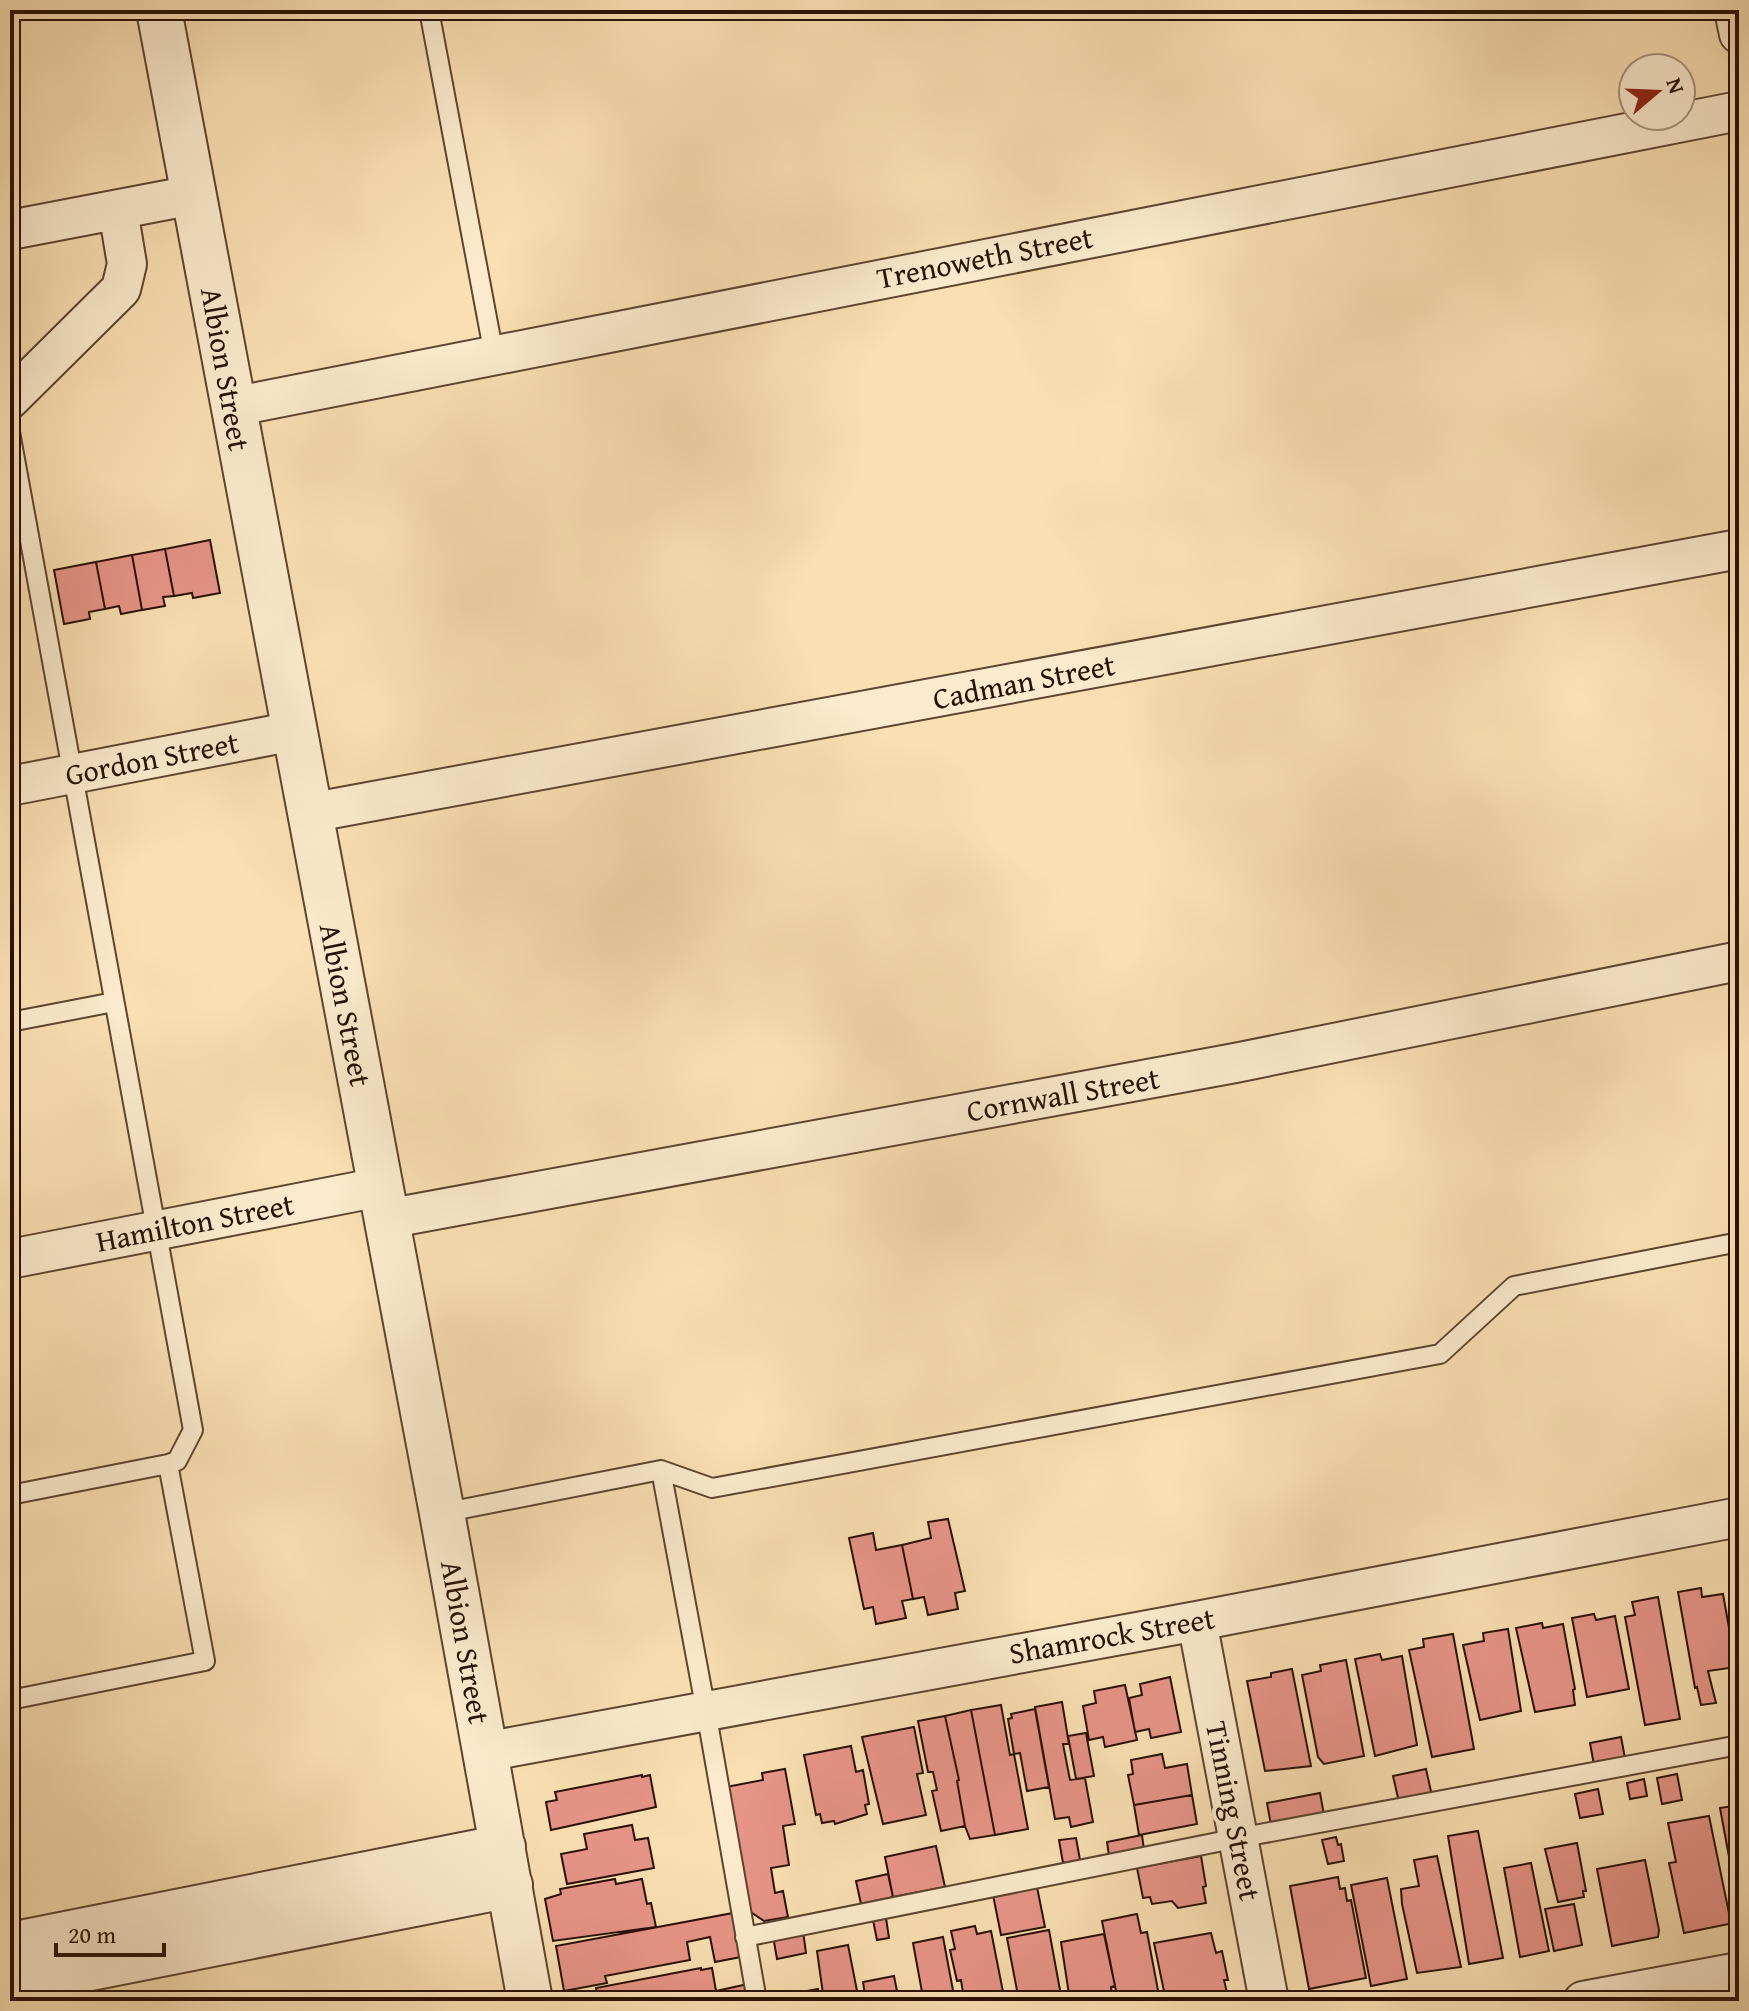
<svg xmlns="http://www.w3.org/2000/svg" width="1749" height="2011" font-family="'Gentium Book Plus',serif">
<rect width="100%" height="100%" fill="#f9dfb2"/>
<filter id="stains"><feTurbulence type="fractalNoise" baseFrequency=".0025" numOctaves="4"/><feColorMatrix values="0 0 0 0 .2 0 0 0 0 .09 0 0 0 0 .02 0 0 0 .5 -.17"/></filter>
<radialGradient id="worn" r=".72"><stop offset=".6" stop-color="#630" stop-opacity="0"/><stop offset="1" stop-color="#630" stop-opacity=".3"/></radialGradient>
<path fill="#e79488" stroke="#291005" stroke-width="2" d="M210 540 220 593 193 598 192 593 174 596 165 549Z
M165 549 174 596 163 597 165 606 142 610 132 555Z
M132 555 142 610 121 614 119 606 105 609 96 562Z
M96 562 105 609 89 612 90 619 64 624 54 570Z
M948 1519 965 1591 955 1593 958 1609 928 1615 924 1597 913 1599 902 1545 931 1538 928 1522Z
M873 1533 876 1550 902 1545 913 1599 902 1601 906 1618 876 1624 873 1607 864 1609 849 1538Z
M1739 1579V1614L1733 1580Z
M1701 1588 1702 1597 1723 1594 1736 1667 1708 1671 1716 1703 1701 1705 1697 1687 1695 1688 1678 1592Z
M1658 1597 1680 1719 1645 1725 1625 1617 1635 1615 1632 1602Z
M1594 1614 1596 1620 1615 1616 1629 1689 1587 1697 1572 1618Z
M1542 1623 1543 1628 1563 1624 1575 1689 1573 1690 1575 1705 1535 1712 1516 1628Z
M1508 1629 1521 1711 1480 1720 1463 1645 1484 1641 1483 1633Z
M1453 1634 1474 1749 1432 1757 1409 1650 1424 1647 1423 1639Z
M1380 1654 1382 1660 1402 1656 1417 1745 1375 1756 1355 1659Z
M1346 1660 1364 1756 1324 1764 1318 1757 1302 1675 1321 1671 1320 1665Z
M1292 1669 1311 1766 1265 1771 1247 1681 1271 1677V1673Z
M1170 1677 1181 1732 1151 1738 1149 1729 1135 1732 1129 1698 1142 1695 1140 1684Z
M1125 1685 1137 1740 1105 1747 1103 1737 1089 1740 1083 1706 1096 1703 1094 1691Z
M1062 1702 1069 1744H1063L1070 1780 1085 1778 1093 1822 1071 1827 1069 1817 1055 1819 1035 1707Z
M1001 1705 1010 1755 1014 1754 1028 1829 995 1835 971 1710Z
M1035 1709 1049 1787 1027 1791 1020 1753 1014 1754 1008 1719 1012 1718 1011 1714Z
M971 1710 995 1835 970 1839 965 1826 957 1781 959 1780 945 1716Z
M945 1716 959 1780 957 1781 965 1826 941 1831 932 1791 937 1790 933 1772H928L918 1721Z
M914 1727 923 1773 917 1774 926 1815 883 1824 862 1737Z
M1086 1733 1094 1776 1076 1779 1068 1736Z
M1621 1737 1625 1758 1594 1765 1590 1743Z
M851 1746 856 1772 863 1770 869 1804 865 1805 867 1814 835 1824 834 1821 822 1823 820 1814 816 1815 804 1755Z
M1162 1754 1165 1768 1187 1764 1192 1795 1134 1805 1128 1775 1133 1774 1131 1760Z
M785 1769 795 1824 783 1826 789 1865 771 1868 775 1893 783 1891 788 1917 764 1921 749 1911 726 1787 763 1780 762 1773Z
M1426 1769 1432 1796 1399 1802 1393 1776Z
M1677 1774 1682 1800 1662 1804 1657 1778Z
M642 1775V1777L650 1775 656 1807 551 1830 546 1802 557 1800 555 1792Z
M1644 1779 1647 1796 1630 1799 1627 1783Z
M1598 1789 1603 1814 1580 1818 1575 1794Z
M1320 1793 1324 1815 1271 1825 1267 1803Z
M1192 1795 1197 1824 1139 1835 1134 1805Z
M1739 1805V1911L1720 1808Z
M1709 1816 1730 1918 1729 1924 1684 1933 1669 1863 1676 1862 1668 1823Z
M632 1825 635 1840 648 1838 654 1868 567 1884 561 1854 587 1849 584 1834Z
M1478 1831 1503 1958 1469 1964 1448 1836Z
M1142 1835 1144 1850 1109 1856 1107 1842Z
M1336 1837 1338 1845 1341 1844 1344 1861 1328 1864 1322 1840Z
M1076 1838 1080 1860 1063 1863 1059 1840Z
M1577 1843 1586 1891H1583L1584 1897 1558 1902 1545 1849Z
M936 1846 945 1887 893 1897 885 1857Z
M1201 1856 1206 1886 1203 1887 1206 1903 1178 1908 1172 1901 1152 1904 1150 1897 1143 1898 1137 1868Z
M1437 1856 1461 1967 1417 1973 1402 1904 1401 1889 1419 1886 1414 1860Z
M1645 1860 1659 1930 1658 1937 1612 1946 1597 1869Z
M1531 1863 1549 1951 1520 1957 1504 1868Z
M888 1874 893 1897 861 1904 856 1881Z
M1338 1877 1340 1889 1345 1888 1347 1901 1351 1900 1366 1978 1309 1989 1290 1886Z
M1387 1878 1407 1979 1371 1986 1351 1885Z
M615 1879 616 1884 642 1879 647 1904 651 1903 656 1927 553 1941 545 1899 561 1894 560 1889Z
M1037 1887 1045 1927 1001 1935 993 1895Z
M1574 1904 1582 1945 1554 1951 1545 1909Z
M733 1913 741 1957 715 1962 710 1937 687 1942 690 1960 605 1976 607 1983 564 1991 556 1946Z
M1137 1914 1141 1933 1147 1932 1160 2001H1118L1102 1921Z
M886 1918 889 1938 877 1940 873 1920Z
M975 1926 977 1934 991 1931 1004 1997 1006 1996 1008 2001H958L964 1999 961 1980 957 1981 950 1950 955 1949 951 1931Z
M1049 1930 1062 2001H1019L1007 1938Z
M803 1931 806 1953 777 1959 773 1936Z
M1211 1933 1216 1953 1222 1951 1228 1980H1224L1229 2001H1166L1154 1943Z
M1104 1934 1115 1986 1111 1987 1113 2001H1070L1061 1942Z
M943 1937 955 2001H911L909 1994 922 1992 913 1943Z
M848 1945 859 2001H824L817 1951Z
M701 1968V1970L712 1968 716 1991 748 1984 751 2001H598L596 1988Z
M894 1976 899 2001H866L863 1982Z
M818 1989 820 2001H781L780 1996Z"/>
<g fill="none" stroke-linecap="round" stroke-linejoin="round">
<defs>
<path id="service" d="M429 10 494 355
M10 432 193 1430 177 1461 168 1464 10 1495
M10 1022 114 1002
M661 1470 706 1711 757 2001
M442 1513 661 1470 712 1488 1440 1354 1514 1286 1739 1242
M10 1700 205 1661 168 1464
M745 1937 1238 1838 1739 1745"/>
<path id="minor" d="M1734 10 1739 34
M10 230 193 195
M10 399 121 289 127 264 118 210
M232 407 1739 111
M10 786 294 731
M309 813 1739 549
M386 1219 1235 1063 1739 961
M10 1259 380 1187
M1197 1621 1269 2001
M484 1752 1197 1621 1739 1517
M1583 2001 1739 1972"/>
<path id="tertiary" d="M159 10 442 1513 530 2001
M10 1945 503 1847
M10 1984 510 1885"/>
</defs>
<use href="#service" stroke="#5d4430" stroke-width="22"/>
<use href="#minor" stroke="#5d4430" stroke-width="42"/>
<use href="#tertiary" stroke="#5d4430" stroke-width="48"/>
<use href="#service" stroke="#fbeacd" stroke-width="18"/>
<use href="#minor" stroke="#fbeacd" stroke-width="38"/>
<use href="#tertiary" stroke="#fbeacd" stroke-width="44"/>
</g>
<g text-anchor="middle" stroke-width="8" stroke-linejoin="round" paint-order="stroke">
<g font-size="30" fill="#291005" stroke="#fbeacd">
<text transform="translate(985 258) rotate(-11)" y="10">Trenoweth Street</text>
<text transform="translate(225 369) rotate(80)" y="10">Albion Street</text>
<text transform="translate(1024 682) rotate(-11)" y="10">Cadman Street</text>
<text transform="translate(152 759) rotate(-11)" y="10">Gordon Street</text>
<text transform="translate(345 1005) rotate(79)" y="10">Albion Street</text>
<text transform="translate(1063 1095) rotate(-10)" y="10">Cornwall Street</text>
<text transform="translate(195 1223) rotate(-11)" y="10">Hamilton Street</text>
<text transform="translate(1112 1636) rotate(-10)" y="10">Shamrock Street</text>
<text transform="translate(465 1642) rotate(80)" y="10">Albion Street</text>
<text transform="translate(1233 1811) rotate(79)" y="10">Tinning Street</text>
</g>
</g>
<rect width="1749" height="2011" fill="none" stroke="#f9dfb2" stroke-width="40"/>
<rect x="12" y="12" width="1725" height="1987" fill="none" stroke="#291005" stroke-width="4"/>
<rect x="20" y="20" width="1709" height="1971" fill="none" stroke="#291005" stroke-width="2"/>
<g transform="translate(1657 92) rotate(71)"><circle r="38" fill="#fbeacd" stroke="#a7937d" stroke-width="2"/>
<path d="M0-6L14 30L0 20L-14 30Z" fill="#8f2418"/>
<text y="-12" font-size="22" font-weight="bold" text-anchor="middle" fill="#291005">N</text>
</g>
<path d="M56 1943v12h108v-12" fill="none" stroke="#291005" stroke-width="4"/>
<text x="68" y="1943" font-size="24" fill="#291005" stroke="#fbeacd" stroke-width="6" paint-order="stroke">20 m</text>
<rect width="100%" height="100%" filter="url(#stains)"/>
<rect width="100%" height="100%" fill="url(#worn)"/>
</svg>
